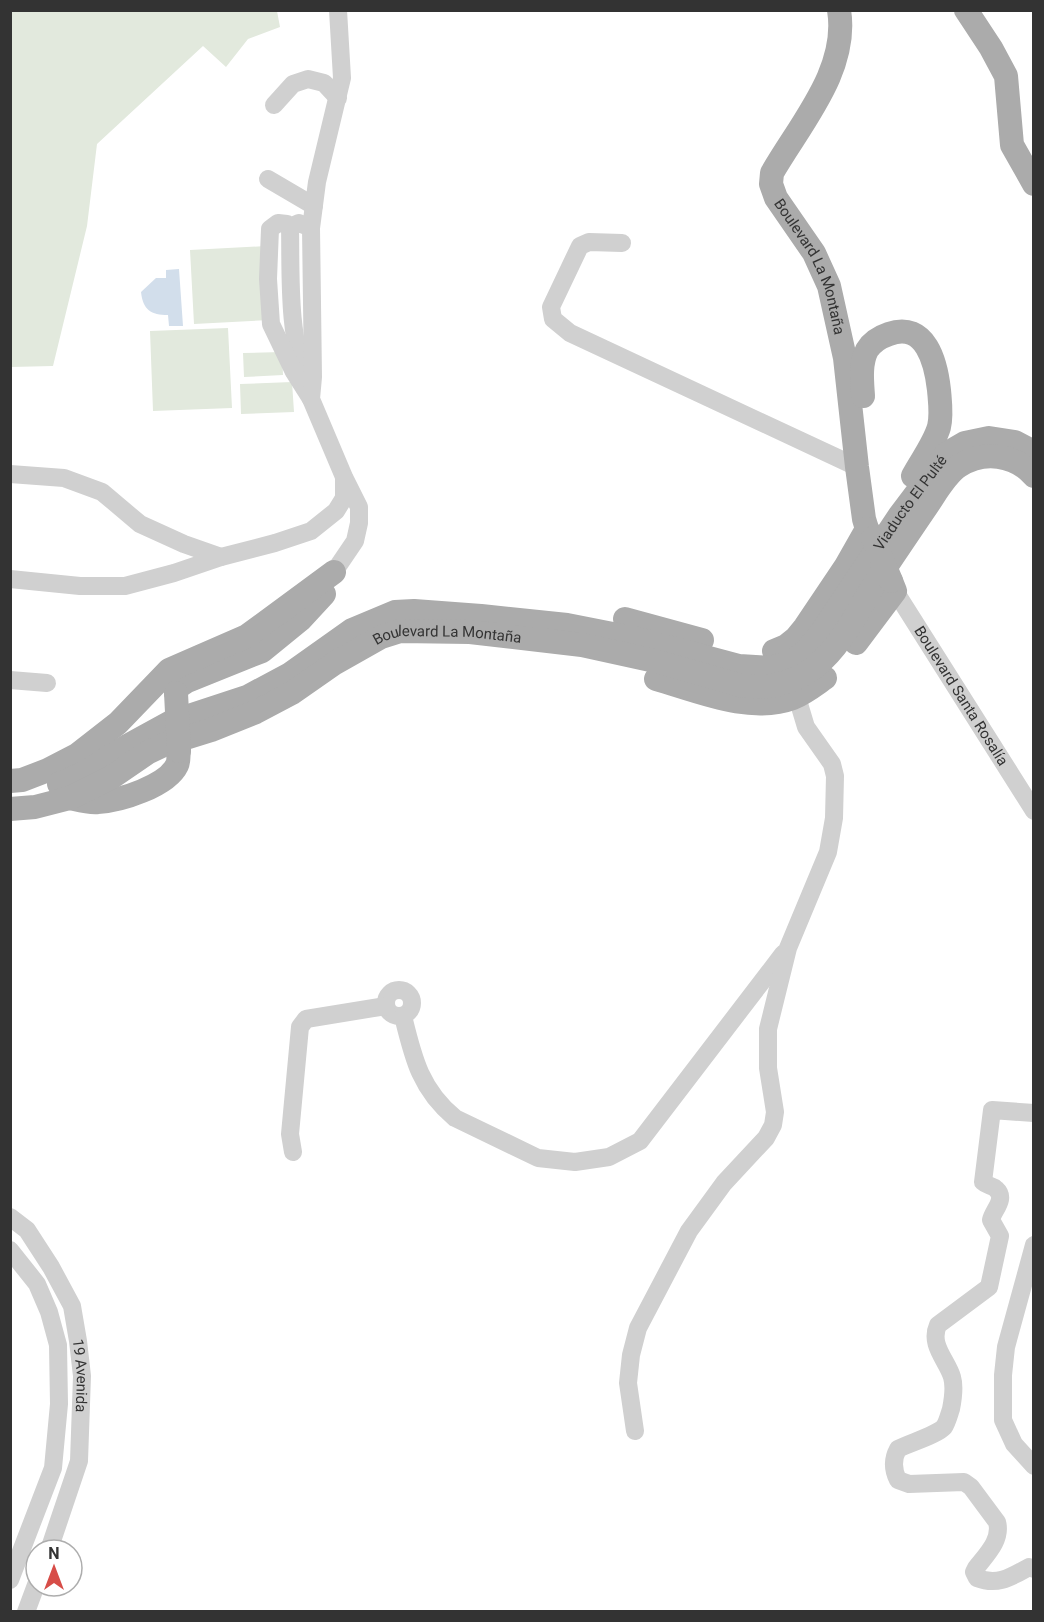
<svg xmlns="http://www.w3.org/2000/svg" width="1044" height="1622" font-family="Roboto,sans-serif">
<rect width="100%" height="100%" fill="#fff"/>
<path fill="#e2e9dd" d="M10 11H277L280 27 248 39 226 67 203 46 97 144 87 226 53 366 11 367Z
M266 246 270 320 194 324 190 250Z
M228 328 232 408 153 411 150 331Z
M282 352 283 375 244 377 243 353Z
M292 382 294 412 241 414 240 384Z"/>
<path fill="#d2deeb" d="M179 269 183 326H169L168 315C151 315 143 310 141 292L156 278H166V270Z"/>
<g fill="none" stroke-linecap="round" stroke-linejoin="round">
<g stroke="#d0d0d0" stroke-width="18">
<path d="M274 105 293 84 308 79 324 83 338 98"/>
<path d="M268 179 314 206"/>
<path d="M290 227C291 259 287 350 308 372"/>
<path d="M622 243 589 242 580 246 551 307 553 319 570 333 857 467"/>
<path d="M311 399 294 372 271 324 268 279 270 229 278 223 287 224 290 227 299 223 311 228"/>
<path d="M10 474 64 478 102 492 140 524 184 544 221 557"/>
<path d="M334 572 355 541 359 523V507L344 477 311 399 313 377 311 228 317 182 342 78 338 10"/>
<path d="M10 579 80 586H125L174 573 221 557 275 543 311 531 336 511 344 498V478"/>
<path id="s1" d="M895 591 1034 811"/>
<path d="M10 680 47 683"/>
<circle cx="399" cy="1003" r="13"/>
<path d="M403 1016C413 1057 420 1089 455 1118L538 1158 575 1162 609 1157 640 1141 783 954"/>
<path d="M1034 1113 992 1110 983 1182C987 1186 992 1185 996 1189 1007 1199 993 1210 991 1220L1000 1236 989 1287 938 1325C929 1345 947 1360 952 1377 955 1387 953 1399 951 1409 949 1415 947 1423 944 1427 937 1435 909 1443 898 1449 892 1460 893 1470 898 1480L909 1484 964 1482 971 1487 997 1522C1002 1540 986 1555 976 1568L974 1572 977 1578C998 1586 1011 1577 1029 1567L1034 1569"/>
<path d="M293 1152 290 1134 300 1027 306 1019 386 1006"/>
<path id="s2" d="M10 1217 27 1230 51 1267 72 1306 78 1341 82 1376 79 1461 49 1550"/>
<path d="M1034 1245 1006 1347 1003 1375V1420L1014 1444 1034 1466"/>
<path d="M10 1250 37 1284 49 1312 58 1345 59 1404 53 1468 10 1580"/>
<path d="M635 1431 628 1383 631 1355 638 1328 689 1231 724 1183 766 1138 773 1125 775 1112 768 1068V1029L788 948 828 852 834 818 835 776 832 764 806 727 797 697"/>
<path d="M26 1612 36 1585"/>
</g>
<g stroke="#ababab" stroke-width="24">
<path id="s3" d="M839 10C849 70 800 124 772 173L771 184 776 198 814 253 829 286 845 358 857 467 864 519 867 529 873 538"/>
<path d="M966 10 991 48 1006 76 1012 145 1034 184"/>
<path d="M863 396C862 381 860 364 867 350 872 342 880 337 889 334 926 321 936 363 939 390 940 402 942 415 939 427 934 444 921 461 913 476"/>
<path d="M625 619 702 640"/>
<path d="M856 643 895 591 891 581"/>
<path d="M774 651 786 646 796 638 805 627 846 566 867 529"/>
<path d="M656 679C698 691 750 714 793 698 805 693 815 685 825 678"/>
<path d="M176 693 178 687 187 681 262 651 300 620 324 594"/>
<path d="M10 781 22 780 48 770 77 755 118 723 169 670 247 636 334 572"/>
<path id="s4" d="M59 784 84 773 129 745 171 722 247 697 290 674 352 630 395 612 414 611 481 616 567 625 638 639 739 666 771 668 787 663 802 655 822 632 900 515 946 454 965 443 989 438 1015 442 1034 452"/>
<path d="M70 798C79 800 89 803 98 802 120 801 167 786 177 765 179 761 178 756 179 751"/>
<path id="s5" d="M10 809 35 807 70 798 112 777 147 753 166 744 211 730 256 712 292 693 335 663 381 637 400 631 470 632 582 645 655 661 739 685C766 690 794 684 816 666 842 645 857 612 874 585 891 559 908 534 925 509 935 495 945 475 959 466 983 450 1015 454 1034 476"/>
</g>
<path stroke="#ababab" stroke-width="24" d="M873 538 891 581
M176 693 179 751"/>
</g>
<g text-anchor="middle" stroke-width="6" stroke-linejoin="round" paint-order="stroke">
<g font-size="15" fill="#333" stroke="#fff">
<text dy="5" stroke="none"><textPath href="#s3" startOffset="284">Boulevard La Montaña</textPath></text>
<text dy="5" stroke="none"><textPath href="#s4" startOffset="982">Viaducto El Pulté</textPath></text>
<text dy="5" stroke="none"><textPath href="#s5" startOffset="480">Boulevard La Montaña</textPath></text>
<text dy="5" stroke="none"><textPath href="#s1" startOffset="124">Boulevard Santa Rosalía</textPath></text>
<text dy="5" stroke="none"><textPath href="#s2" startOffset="180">19 Avenida</textPath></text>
</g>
</g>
<rect width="1044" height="1622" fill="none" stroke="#333333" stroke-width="24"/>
<g transform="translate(54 1568)"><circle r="28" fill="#ffffff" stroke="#adadad" stroke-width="1.5"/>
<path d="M0-4.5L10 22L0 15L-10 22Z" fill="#d74d48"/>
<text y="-9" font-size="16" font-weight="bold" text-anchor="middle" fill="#333333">N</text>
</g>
</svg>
